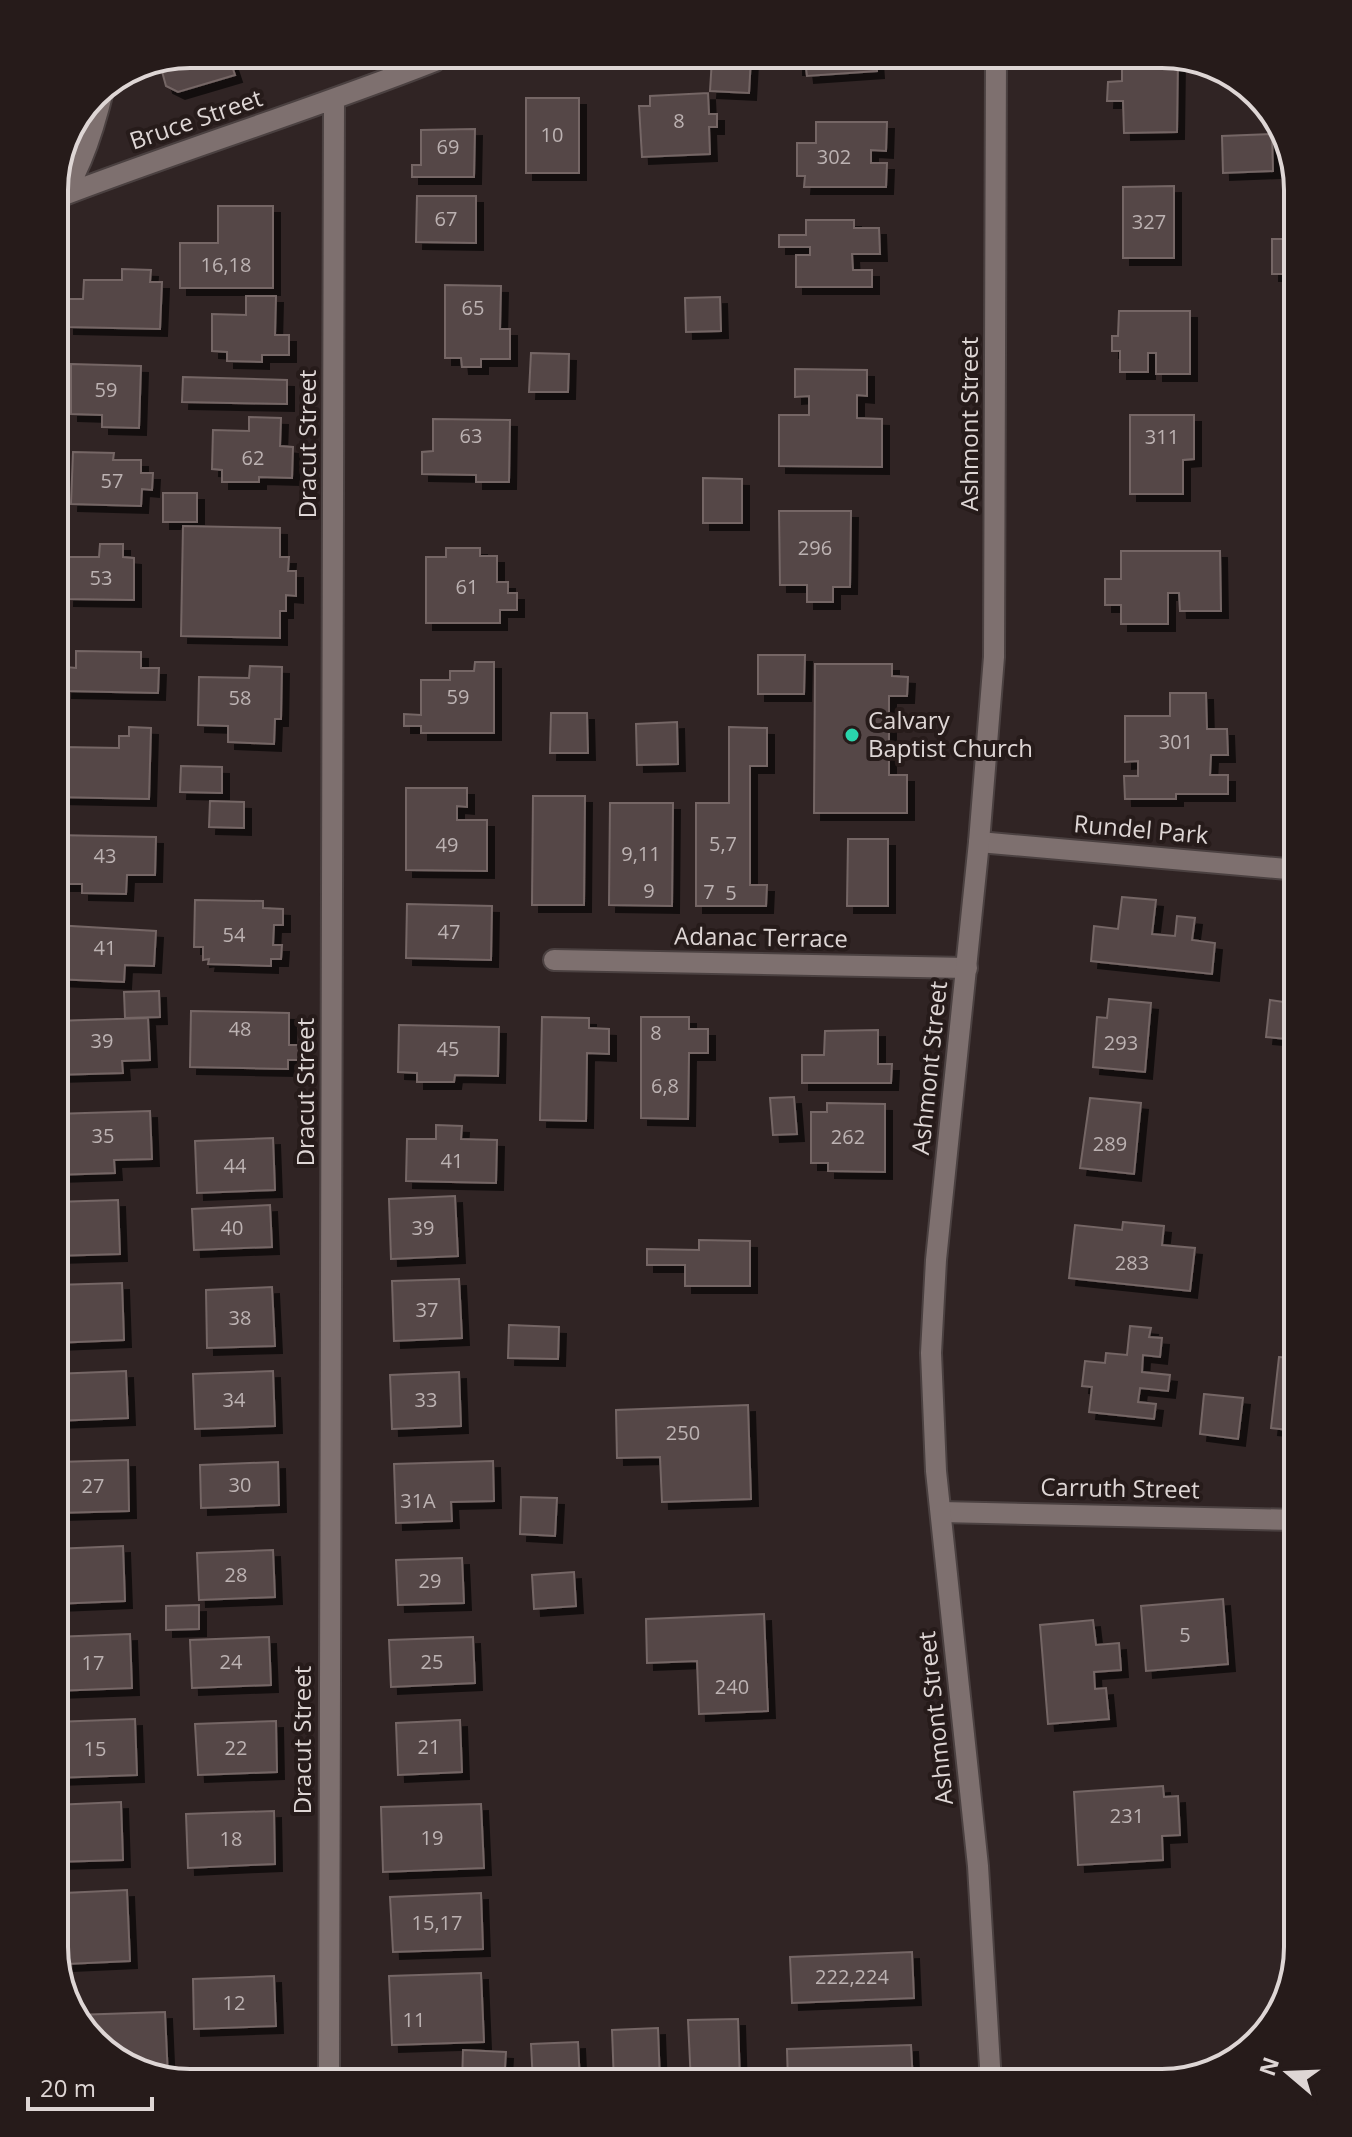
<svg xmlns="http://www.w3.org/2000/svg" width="1352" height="2137" font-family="'Open Sans',sans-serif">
<defs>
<filter id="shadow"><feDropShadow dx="7" dy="7" stdDeviation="0" flood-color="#0009"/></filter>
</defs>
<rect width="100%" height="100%" fill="#302424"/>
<path fill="#554747" stroke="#746665" stroke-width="2" filter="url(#shadow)" d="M1172 54 1178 56 1177 132 1124 133 1123 101H1107L1108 82 1122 81V55Z
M876 57 877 71 807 76 806 68H796V58Z
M751 58 749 93 710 91 712 59Z
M231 63 235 75 178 92 166 86 160 64Z
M708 93 709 114H717V127H709L710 154 642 157 639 106H650V96Z
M526 98H579V173H526Z
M816 122H887L886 151 871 150V163H887L886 187H804L805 176H797V143H816Z
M475 129 474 177H412V165H421V130Z
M1272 134 1273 171 1223 173 1222 136Z
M1174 186V258H1123V187Z
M417 196H476V243L416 242Z
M218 206H273V288H180V243H218Z
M806 220H854V228H879L880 254H852L853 270H872V287H796V255H810V247H779V235H806Z
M1272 239H1298V274H1272Z
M122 269 151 270 150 282H162L160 329 67 327V299H83L84 280H122Z
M445 285 501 286 500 329H510V359H481V367H462L461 358H445Z
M246 296H276L275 335H289V355H262V362L227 361V352L212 351V314L246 315Z
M720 297 721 331 686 332 685 298Z
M1119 311H1190V374H1156V353H1148V372H1120V351H1112V336H1118Z
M531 353 569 354 568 392H529Z
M71 364 141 366 139 428 102 427V415L71 414Z
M795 369 867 370V396L857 395V418L882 419V467L779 466V415H809V396L795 397Z
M183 377 287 380V404L182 402Z
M1130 415H1194V459L1183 460V494H1130Z
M249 417 281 418 280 446 293 447 292 478 259 477V482H222V470L212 469 213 430 249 431Z
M433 419 510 420 509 482H476V475L422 474V452L433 451Z
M73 452 114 453 113 460H141V473H153L152 490 142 489 141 506 71 504Z
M703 478 742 479V523H703Z
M163 493H197V522H163Z
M779 511H851L850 587H833V602H807V585H780Z
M183 526 280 528V557H289L288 571H296V596L286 595V611H280V638L181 636Z
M100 544H123V557L134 558V600L67 599 68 557H99Z
M446 548H480V556H497V582H508V593H517V610H500V623H426V557H446Z
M1121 551H1220L1221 611H1180L1179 593H1168V624H1121V605H1105V579H1121Z
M76 651 141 652V668H159L158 693 65 691 66 667 76 668Z
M758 655H805L804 694H758Z
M475 662H494V733H421V726H404V714L421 715V680H450V671H474Z
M815 664H892V676L908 677 907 696H889V775H907V813H814Z
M250 666 282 667 281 719H275L274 744 228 742V726L198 725 199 677 249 678Z
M1170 693H1206L1207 729H1227L1228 755H1211L1210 775H1228V794H1176V799H1125L1124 776H1138V761L1125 762V716H1170Z
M551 713H587L588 753H550Z
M677 722 678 764 637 765 636 724Z
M129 727 151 728 149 799 54 797V770H63L64 747 119 748V736H129Z
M729 727 767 728V766H750V885H767L766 906H696V803H729Z
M1288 757H1298V791H1289Z
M181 766 222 767V793L180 792Z
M406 788H467V807L457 806V820H487V871L406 870Z
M533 796H585L584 905H532Z
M210 801 244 802V828L209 827Z
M610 803H673L672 906 609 905Z
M54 835 156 837 155 875H127L126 894 82 893V884H54Z
M848 839H888V906H847Z
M1122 897 1156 900 1152 934 1175 936 1177 916 1195 918 1192 940 1215 943 1212 974 1091 961 1094 926 1118 929Z
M195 900 263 901V908L283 909V925H274L273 945H282L281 959H271V966L208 964 209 959 203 960V947H194Z
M407 904 492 906 491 960 406 958Z
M54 925 156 931 154 966 125 965 124 982 54 979Z
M159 991 160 1017 125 1018 124 992Z
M1109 999 1151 1003 1145 1072 1093 1067 1097 1017 1107 1018Z
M1270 1000 1298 1004V1040L1266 1037Z
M191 1011 289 1013V1045H303L302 1060H288V1069L190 1067Z
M542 1017 589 1018V1028L609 1029V1054L587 1053 586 1121 540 1120Z
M641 1017H689V1029H708V1053H689L688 1119 641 1118Z
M148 1018 150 1060 122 1061 123 1073 54 1075V1021Z
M399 1025 499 1027 498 1076 455 1075 454 1082H417V1073L398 1072Z
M878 1030V1064H892L891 1083H802V1055H824L825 1031Z
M794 1097 797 1134 773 1135 770 1098Z
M1090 1098 1141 1103 1134 1174 1080 1168Z
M827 1103 885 1104V1172L828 1171V1163H811V1112H827Z
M150 1111 152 1159 114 1160 115 1173 54 1175V1114Z
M436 1125 462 1126 461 1139 497 1140 496 1183 406 1181 407 1139H436Z
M273 1138 275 1190 197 1193 195 1141Z
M455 1196 458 1256 391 1259 389 1199Z
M118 1200 120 1254 54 1256V1202Z
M270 1205 272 1247 194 1250 192 1209Z
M1123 1222 1164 1226 1162 1245 1195 1248 1190 1291 1069 1278 1075 1225 1122 1230Z
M699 1240 750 1241V1286H685V1265H647V1249L699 1250Z
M459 1279 462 1338 394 1341 392 1281Z
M122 1283 124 1340 54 1343V1285Z
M272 1287 275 1346 207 1348 206 1290Z
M509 1325 559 1327 558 1359 508 1358Z
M1130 1326 1151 1328 1149 1337 1162 1338 1160 1357 1143 1355 1142 1372 1170 1375 1168 1391 1140 1388 1138 1402 1156 1404 1154 1419 1089 1412 1092 1387 1082 1386 1085 1361 1105 1363 1106 1353 1127 1355Z
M1279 1357 1298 1359V1431L1271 1428Z
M126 1371 128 1418 54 1421V1374Z
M273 1371 275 1426 195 1429 193 1374Z
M459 1372 461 1426 392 1429 390 1375Z
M1204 1394 1243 1398 1238 1439 1200 1434Z
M748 1405 751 1499 662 1502 660 1457 617 1458 616 1410Z
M128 1460 129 1511 58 1513 57 1462Z
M493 1461 494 1501 451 1502 452 1521 396 1523 394 1464Z
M278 1462 279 1505 201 1508 200 1465Z
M521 1497 557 1498 555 1536 520 1534Z
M123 1546 125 1601 54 1604V1549Z
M273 1550 275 1597 199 1600 197 1553Z
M462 1558 464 1603 398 1605 396 1560Z
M574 1572 576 1606 534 1609 532 1575Z
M1223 1599 1228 1664 1146 1671 1141 1606Z
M199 1605V1629L166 1630V1606Z
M764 1614 768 1711 699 1714 697 1661 647 1663 646 1619Z
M1093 1620 1096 1645 1119 1643 1121 1670 1094 1672 1095 1689 1106 1688 1109 1719 1048 1724 1040 1625Z
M130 1634 132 1688 54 1691V1637Z
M269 1637 271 1685 192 1688 190 1640Z
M473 1637 475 1683 391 1687 389 1640Z
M135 1719 137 1775 54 1778V1722Z
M460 1720 462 1772 398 1775 396 1723Z
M276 1721 277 1772 198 1775 195 1724Z
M1163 1786 1164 1797 1178 1796 1180 1835 1162 1836 1163 1860 1078 1865 1074 1792Z
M121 1802 123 1860 54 1862V1805Z
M481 1804 484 1868 383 1872 381 1807Z
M274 1811 275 1864 188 1868 186 1814Z
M127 1890 130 1961 67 1964 64 1893Z
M481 1893 483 1949 393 1952 390 1897Z
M912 1952 914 1998 792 2003 790 1957Z
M481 1973 484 2042 392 2045 389 1976Z
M274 1976 276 2026 194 2029 193 1979Z
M165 2012 168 2078 115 2060 75 2015Z
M738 2019 740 2083H691L688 2020Z
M658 2028 660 2083H614L612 2030Z
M578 2042 580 2083H533L531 2044Z
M911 2045 913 2083H788L787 2049Z
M463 2050 506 2052 504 2083H462Z
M283 2079V2083H222V2081Z"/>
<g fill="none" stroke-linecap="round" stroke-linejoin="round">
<defs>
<path id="minor" d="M64 195C187 148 313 109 435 61
M54 207C80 177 95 125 104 87
M979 842 1298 870
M554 960 967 968
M941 1512 1298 1520
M329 2083 334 101"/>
<path id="secondary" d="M991 2083 978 1866 936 1471 931 1353 936 1260 979 842 994 657 996 56"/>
</defs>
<use href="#minor" stroke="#4b4141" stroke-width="24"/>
<use href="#secondary" stroke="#4b4141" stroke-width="24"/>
<use href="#minor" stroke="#7e706f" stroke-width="20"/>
<use href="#secondary" stroke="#7e706f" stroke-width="20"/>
</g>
<circle fill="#2ad5ac" stroke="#261b1a" stroke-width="3" cx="852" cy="735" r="8"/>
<g text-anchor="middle" stroke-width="8" stroke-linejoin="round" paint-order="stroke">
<g font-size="20" fill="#bcb2b2">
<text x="679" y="128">8</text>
<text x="552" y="142">10</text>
<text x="448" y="154">69</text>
<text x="834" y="164">302</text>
<text x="446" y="226">67</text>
<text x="1149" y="229">327</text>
<text x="226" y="272">16,18</text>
<text x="473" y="315">65</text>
<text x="106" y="397">59</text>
<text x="471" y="443">63</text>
<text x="1162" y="444">311</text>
<text x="253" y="465">62</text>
<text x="112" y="488">57</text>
<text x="815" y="555">296</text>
<text x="101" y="585">53</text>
<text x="467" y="594">61</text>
<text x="458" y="704">59</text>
<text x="240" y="705">58</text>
<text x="1176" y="749">301</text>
<text x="723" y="851">5,7</text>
<text x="447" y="852">49</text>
<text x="641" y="861">9,11</text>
<text x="105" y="863">43</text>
<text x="649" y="898">9</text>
<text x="709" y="899">7</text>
<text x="731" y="900">5</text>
<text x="449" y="939">47</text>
<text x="234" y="942">54</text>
<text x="105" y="955">41</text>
<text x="240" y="1036">48</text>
<text x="656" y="1040">8</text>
<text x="102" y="1048">39</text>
<text x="1121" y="1050">293</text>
<text x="448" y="1056">45</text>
<text x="665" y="1093">6,8</text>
<text x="103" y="1143">35</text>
<text x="848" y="1144">262</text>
<text x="1110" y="1151">289</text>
<text x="452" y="1168">41</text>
<text x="235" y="1173">44</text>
<text x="232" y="1235">40</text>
<text x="423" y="1235">39</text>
<text x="1132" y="1270">283</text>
<text x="427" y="1317">37</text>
<text x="240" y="1325">38</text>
<text x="234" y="1407">34</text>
<text x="426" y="1407">33</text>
<text x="683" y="1440">250</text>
<text x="240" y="1492">30</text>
<text x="93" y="1493">27</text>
<text x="418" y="1508">31A</text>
<text x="236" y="1582">28</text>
<text x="430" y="1588">29</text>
<text x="1185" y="1642">5</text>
<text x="231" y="1669">24</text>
<text x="432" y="1669">25</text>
<text x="93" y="1670">17</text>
<text x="732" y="1694">240</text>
<text x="429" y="1754">21</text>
<text x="236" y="1755">22</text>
<text x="95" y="1756">15</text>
<text x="1127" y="1823">231</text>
<text x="432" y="1845">19</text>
<text x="231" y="1846">18</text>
<text x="437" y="1930">15,17</text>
<text x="852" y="1984">222,224</text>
<text x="234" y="2010">12</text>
<text x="414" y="2027">11</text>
</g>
<g font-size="24" fill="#ded6d5" stroke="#261b1a">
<text transform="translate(196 120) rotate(-19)" y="8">Bruce Street</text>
<text transform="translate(970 424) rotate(-90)" y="8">Ashmont Street</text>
<text transform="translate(308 444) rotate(-90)" y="8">Dracut Street</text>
<text transform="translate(1141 830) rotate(5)" y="8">Rundel Park</text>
<text transform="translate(761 938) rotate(1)" y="8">Adanac Terrace</text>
<text transform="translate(930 1068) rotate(-84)" y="8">Ashmont Street</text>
<text transform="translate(306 1092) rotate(-90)" y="8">Dracut Street</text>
<text transform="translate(1120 1489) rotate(1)" y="8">Carruth Street</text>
<text transform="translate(936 1718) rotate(-96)" y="8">Ashmont Street</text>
<text transform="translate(303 1740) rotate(-90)" y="8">Dracut Street</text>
</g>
<g font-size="24" fill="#ded6d5" stroke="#261b1a" text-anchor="start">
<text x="868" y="729">Calvary<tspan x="868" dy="28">Baptist Church</tspan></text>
</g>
</g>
<path d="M0 0H1352V2137H0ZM190 68H1162A122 122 0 0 1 1284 190V1947A122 122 0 0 1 1162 2069H190A122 122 0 0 1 68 1947V190A122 122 0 0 1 190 68Z" fill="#261b1a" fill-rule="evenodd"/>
<path fill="none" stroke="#ded6d5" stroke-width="4" d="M190 68H1162A122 122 0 0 1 1284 190V1947A122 122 0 0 1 1162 2069H190A122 122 0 0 1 68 1947V190A122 122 0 0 1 190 68Z"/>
<g transform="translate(1288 2073) rotate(289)" stroke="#261b1a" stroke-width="6" paint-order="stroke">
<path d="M0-6L14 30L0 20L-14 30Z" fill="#ded6d5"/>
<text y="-12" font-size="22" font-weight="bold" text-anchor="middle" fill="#ded6d5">N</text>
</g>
<path d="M28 2097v12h124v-12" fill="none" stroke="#ded6d5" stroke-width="4"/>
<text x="40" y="2097" font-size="24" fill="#ded6d5" stroke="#261b1a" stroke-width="6" paint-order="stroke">20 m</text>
</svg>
